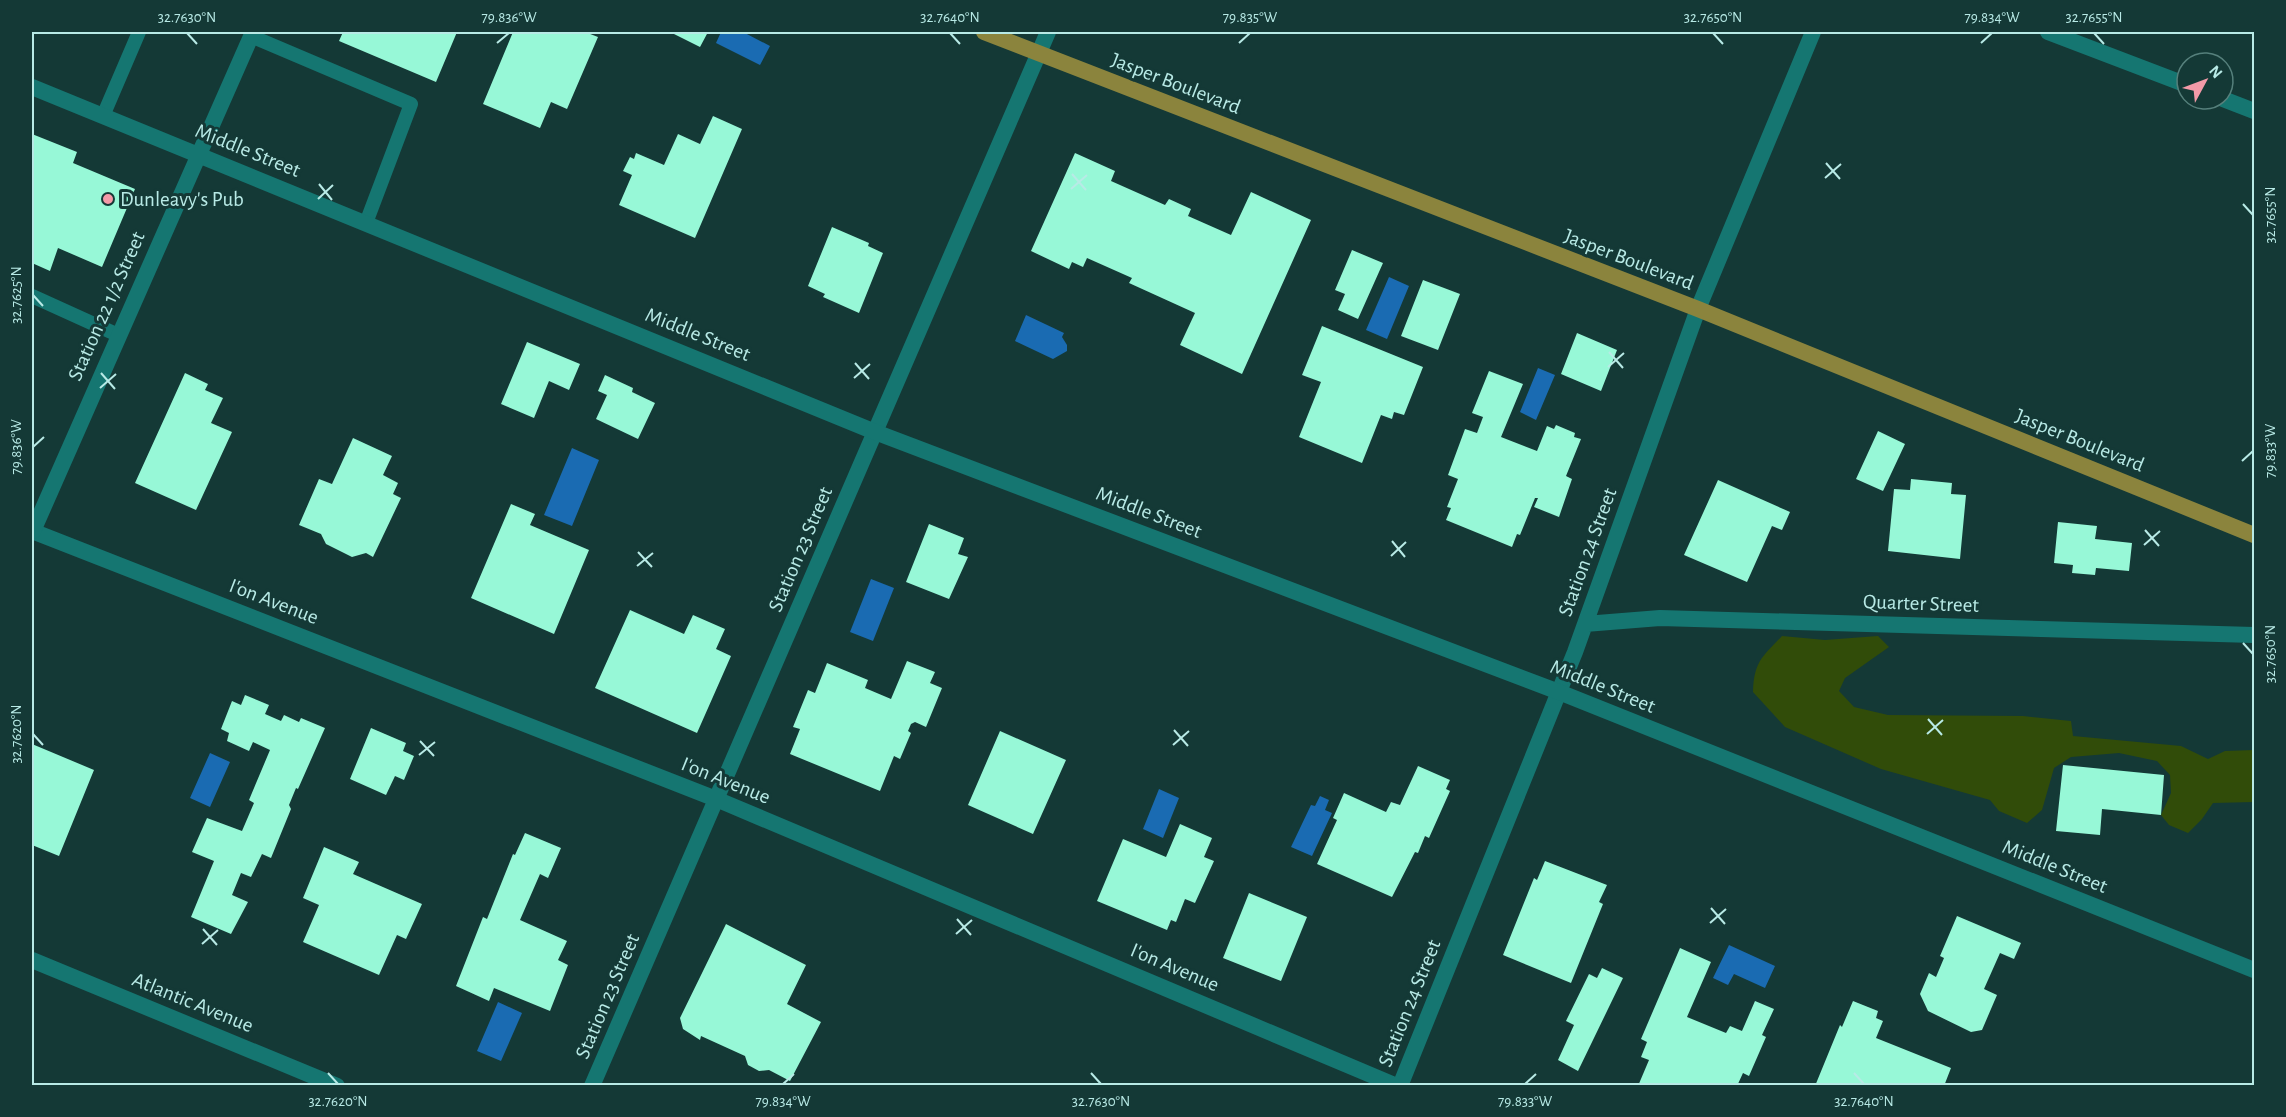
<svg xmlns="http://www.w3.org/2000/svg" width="2286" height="1117" font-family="'Alegreya Sans',sans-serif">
<rect width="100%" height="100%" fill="#143936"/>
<path fill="#314c09" d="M1782 636 1825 640 1878 636 1889 647 1845 678 1839 691 1854 707 1888 715 2023 716 2071 721 2073 736 2181 746 2208 759 2225 751 2254 750V802L2213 803 2202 819 2188 833 2169 825 2161 815 2171 793 2170 775 2157 761 2119 753 2071 757 2054 768 2042 810 2027 823 1999 811 1990 800 1881 769 1785 727 1753 692C1754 662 1762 657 1782 636Z"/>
<path fill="#1a6bb2" d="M721 32H743L770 46 760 65 716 43Z
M1389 277 1409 286 1387 339 1366 330Z
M1026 315 1064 333 1062 337 1067 345V351L1053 359 1015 341Z
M1538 368 1555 375 1536 420 1520 412Z
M572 448 599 460 572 526 544 515Z
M871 579 894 588 873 641 850 632Z
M210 753 230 762 210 807 190 798Z
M1159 789 1179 798 1163 838 1143 829Z
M1320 796 1329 800 1325 810 1332 813 1312 856 1291 847 1311 805 1315 806Z
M1729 945 1775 966 1765 988 1734 974 1728 985 1713 978Z
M498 1002 522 1013 501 1061 477 1051Z"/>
<path fill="#97f8d7" d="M343 32H457L436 82 339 41Z
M513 32H585L598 37 567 109 551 102 540 128 483 104Z
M670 32H708L700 47Z
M713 116 742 129 695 238 619 205 632 175 623 171 630 157 634 159 636 153 664 165 678 134 700 144Z
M32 134 77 152 73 163 135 189 102 267 58 248 50 271 32 263Z
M1075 153 1115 171 1111 181 1165 205 1169 199 1191 209 1188 216 1231 235 1251 192 1311 220 1242 374 1180 345 1195 313 1129 283 1132 278 1087 258 1083 267 1072 262 1069 269 1031 251Z
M832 227 869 243 868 246 883 253 859 313 823 297 825 294 808 286Z
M1352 250 1383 263 1358 319 1338 310 1345 294 1335 290Z
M1423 280 1460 294 1438 350 1401 336Z
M1322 326 1423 367 1404 415 1394 412 1392 419 1381 415 1362 463 1299 437 1321 382 1302 375Z
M1577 333 1617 350 1601 391 1561 374Z
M527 342 580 364 569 390 549 381 534 418 501 404Z
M1489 371 1523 384 1501 437 1537 451 1547 426 1554 429 1556 425 1575 433 1574 437 1581 439 1566 476 1572 479 1559 517 1534 507 1538 498H1535L1520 535 1517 534 1512 547 1446 520 1451 508 1447 507 1458 479 1448 475 1465 429 1477 433 1483 417 1472 413Z
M185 373 208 384 205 390 223 398 211 423 232 432 196 510 135 483Z
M605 375 633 388 632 392 655 403 638 439 596 419 607 395 598 391Z
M1878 431 1905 444 1883 491 1856 479Z
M353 438 392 456 383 475 398 483 393 494 401 498 373 557 366 553 352 557 326 544 321 534 299 525 319 479 332 484Z
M1911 479 1952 483 1951 494 1966 495 1960 559 1888 551 1894 489 1910 490Z
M1718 480 1790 512 1782 530 1772 526 1747 582 1684 555Z
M511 504 535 514 530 525 589 550 554 634 471 598Z
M2058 522 2097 526 2095 539 2132 543 2129 571 2096 568 2095 575 2072 573 2073 565 2054 563Z
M929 524 964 538 958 554 968 557 949 599 906 582Z
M630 610 684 634 693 615 725 629 716 649 731 656 697 733 595 688Z
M907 661 935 672 930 683 942 688 926 727 915 722 911 724 908 731 911 733 900 759 894 756 880 791 790 754 800 729 793 727 808 690 815 693 827 663 868 680 865 688 891 699Z
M245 695 269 705 265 714 281 721 284 715 299 722 301 718 325 728 298 789 296 788 289 805 291 809 271 858 262 854 251 877 241 873 232 895 248 902 231 934 191 917 214 861 192 852 207 818 242 831 254 803 249 800 270 750 253 742 249 751 227 741 229 733 221 729 232 701 241 705Z
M371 728 406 743 403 751 414 756 404 780 395 776 386 795 350 779Z
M1000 731 1066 760 1033 834 968 805Z
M32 744 94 770 59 856 32 845Z
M2063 765 2164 775 2161 815 2102 809 2100 835 2056 831Z
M1418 766 1450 780 1446 789 1450 791 1429 838 1425 836 1418 853 1415 852 1392 897 1317 864 1337 820 1333 818 1344 793 1386 812 1391 802 1400 805Z
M1180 824 1212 838 1204 857 1214 861 1195 903 1185 899 1176 922 1171 920 1167 930 1097 901 1123 839 1166 857Z
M525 833 561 848 548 878 540 874 520 920 567 941 558 960 568 965 550 1011 494 988 489 1001 456 986 483 917 487 919 513 854 515 855Z
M324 847 359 862 353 874 422 904 406 939 397 935 379 975 303 942 319 905 303 898Z
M1545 861 1607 885 1599 902 1603 904 1571 983 1503 955 1534 878 1537 880Z
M1249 893 1307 917 1281 981 1223 958Z
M1957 916 2021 943 2014 959 2000 953 1984 989 1997 995 1982 1030 1971 1032 1928 1011 1920 994 1929 973 1936 977 1944 958 1940 956Z
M726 924 806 965 787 1004 821 1022 790 1081 769 1070 759 1071 748 1065 745 1056 701 1036 700 1040 683 1029 680 1018Z
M1680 948 1711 962 1687 1017 1726 1033 1730 1026 1742 1031 1755 1001 1774 1009 1762 1035 1766 1037 1749 1076 1743 1073 1737 1086H1638L1649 1060 1641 1057 1647 1042 1641 1039Z
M1602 968 1623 978 1578 1071 1558 1060 1574 1025 1566 1021 1589 974 1597 978Z
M1853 1001 1878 1011 1876 1018 1883 1021 1876 1038 1951 1068 1944 1086H1815L1840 1025 1842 1027Z"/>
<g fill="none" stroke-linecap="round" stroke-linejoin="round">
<path stroke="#157671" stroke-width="14" d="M251 36 411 104 366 223
M103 116 139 32
M32 296 118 335"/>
<path stroke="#157671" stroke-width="16" d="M2048 32 2187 85
M2223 99 2254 111
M32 531 716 799 1397 1086
M1585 624 1660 618 2254 635
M32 960 337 1086
M592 1086 1048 32
M1400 1086 1575 652 1698 309 1813 32"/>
<path stroke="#157671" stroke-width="16" d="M32 87 875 432 1559 692 2254 970
M33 531 253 32"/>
<path stroke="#8b843d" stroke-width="16" d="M984 32 1698 309 2254 535"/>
</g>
<path fill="none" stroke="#b8eae6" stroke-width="2" d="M187 33 197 44M950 33 960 44M1713 33 1723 44M2094 33 2104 44M497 43 509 33M1239 43 1250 33M1981 43 1992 33M1826 163 1840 179M1072 174 1086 190M1825 178 1841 164M319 184 332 200M1071 189 1087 175M318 199 333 185M2243 204 2253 215M33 295 43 306M1609 352 1623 368M855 363 869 379M1608 367 1624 353M101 373 115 389M854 378 870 364M100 388 116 374M33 447 44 437M2242 461 2253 451M2145 530 2159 546M1392 541 1405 557M2144 545 2160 531M638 552 652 567M1391 556 1406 542M637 566 653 553M2243 643 2253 654M1928 719 1942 735M1174 730 1188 746M33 734 43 745M1927 734 1943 720M420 741 434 756M1173 745 1189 731M419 755 435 742M1711 908 1725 924M957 919 971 935M1710 923 1726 909M203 929 217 945M956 934 972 920M202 944 218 930M328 1073 338 1084M1091 1073 1101 1084M1854 1073 1864 1084M783 1084 794 1074M1525 1084 1536 1074"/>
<circle fill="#f39aa8" stroke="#143936" stroke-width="2" cx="108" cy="199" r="6"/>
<g text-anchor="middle" stroke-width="6" stroke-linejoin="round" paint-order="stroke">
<g font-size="21" fill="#b8eae6" stroke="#143936">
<text transform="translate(1176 83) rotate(21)" y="7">Jasper Boulevard</text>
<text transform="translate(248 150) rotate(22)" y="7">Middle Street</text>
<text transform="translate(1629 259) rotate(21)" y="7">Jasper Boulevard</text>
<text transform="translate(106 306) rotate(-66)" y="7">Station 22 1/2 Street</text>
<text transform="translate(698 334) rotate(22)" y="7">Middle Street</text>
<text transform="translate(2080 440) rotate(22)" y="7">Jasper Boulevard</text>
<text transform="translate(1149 512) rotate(21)" y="7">Middle Street</text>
<text transform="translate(800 549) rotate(-67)" y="7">Station 23 Street</text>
<text transform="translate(1587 552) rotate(-70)" y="7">Station 24 Street</text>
<text transform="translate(274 601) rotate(21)" y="7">I'on Avenue</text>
<text transform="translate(1921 603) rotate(2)" y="7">Quarter Street</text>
<text transform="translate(1603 686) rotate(22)" y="7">Middle Street</text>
<text transform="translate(726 780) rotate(22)" y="7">I'on Avenue</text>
<text transform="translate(2055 866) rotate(22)" y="7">Middle Street</text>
<text transform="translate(1175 967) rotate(23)" y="7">I'on Avenue</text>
<text transform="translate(607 996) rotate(-67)" y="7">Station 23 Street</text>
<text transform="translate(193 1002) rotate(22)" y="7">Atlantic Avenue</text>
<text transform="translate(1409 1003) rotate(-68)" y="7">Station 24 Street</text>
</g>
<g font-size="21" fill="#b8eae6" stroke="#143936" text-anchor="start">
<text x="120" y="206">Dunleavy's Pub</text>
</g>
</g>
<rect width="2286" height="1117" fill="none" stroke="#143936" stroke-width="66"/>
<g transform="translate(2205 81) rotate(49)"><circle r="28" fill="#143936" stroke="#56807c" stroke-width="1.5"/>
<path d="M0-4.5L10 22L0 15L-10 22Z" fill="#f39aa8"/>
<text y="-9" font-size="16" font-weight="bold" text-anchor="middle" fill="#b8eae6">N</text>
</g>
<rect x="33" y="33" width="2220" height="1051" fill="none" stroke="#b8eae6" stroke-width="2"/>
<g font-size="15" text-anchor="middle" fill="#b8eae6">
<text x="187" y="22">32.7630°N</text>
<text x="509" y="22">79.836°W</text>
<text x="950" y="22">32.7640°N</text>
<text x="1250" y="22">79.835°W</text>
<text x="1713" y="22">32.7650°N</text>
<text x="1992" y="22">79.834°W</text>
<text x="2094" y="22">32.7655°N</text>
<text transform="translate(2270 215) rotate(-90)" y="5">32.7655°N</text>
<text transform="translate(16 295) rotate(-90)" y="5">32.7625°N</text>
<text transform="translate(16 447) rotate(-90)" y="5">79.836°W</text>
<text transform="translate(2270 451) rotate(-90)" y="5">79.833°W</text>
<text transform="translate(2270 654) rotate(-90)" y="5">32.7650°N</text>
<text transform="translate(16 734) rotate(-90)" y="5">32.7620°N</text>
<text x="338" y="1106">32.7620°N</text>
<text x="783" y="1106">79.834°W</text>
<text x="1101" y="1106">32.7630°N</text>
<text x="1525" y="1106">79.833°W</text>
<text x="1864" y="1106">32.7640°N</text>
</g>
</svg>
